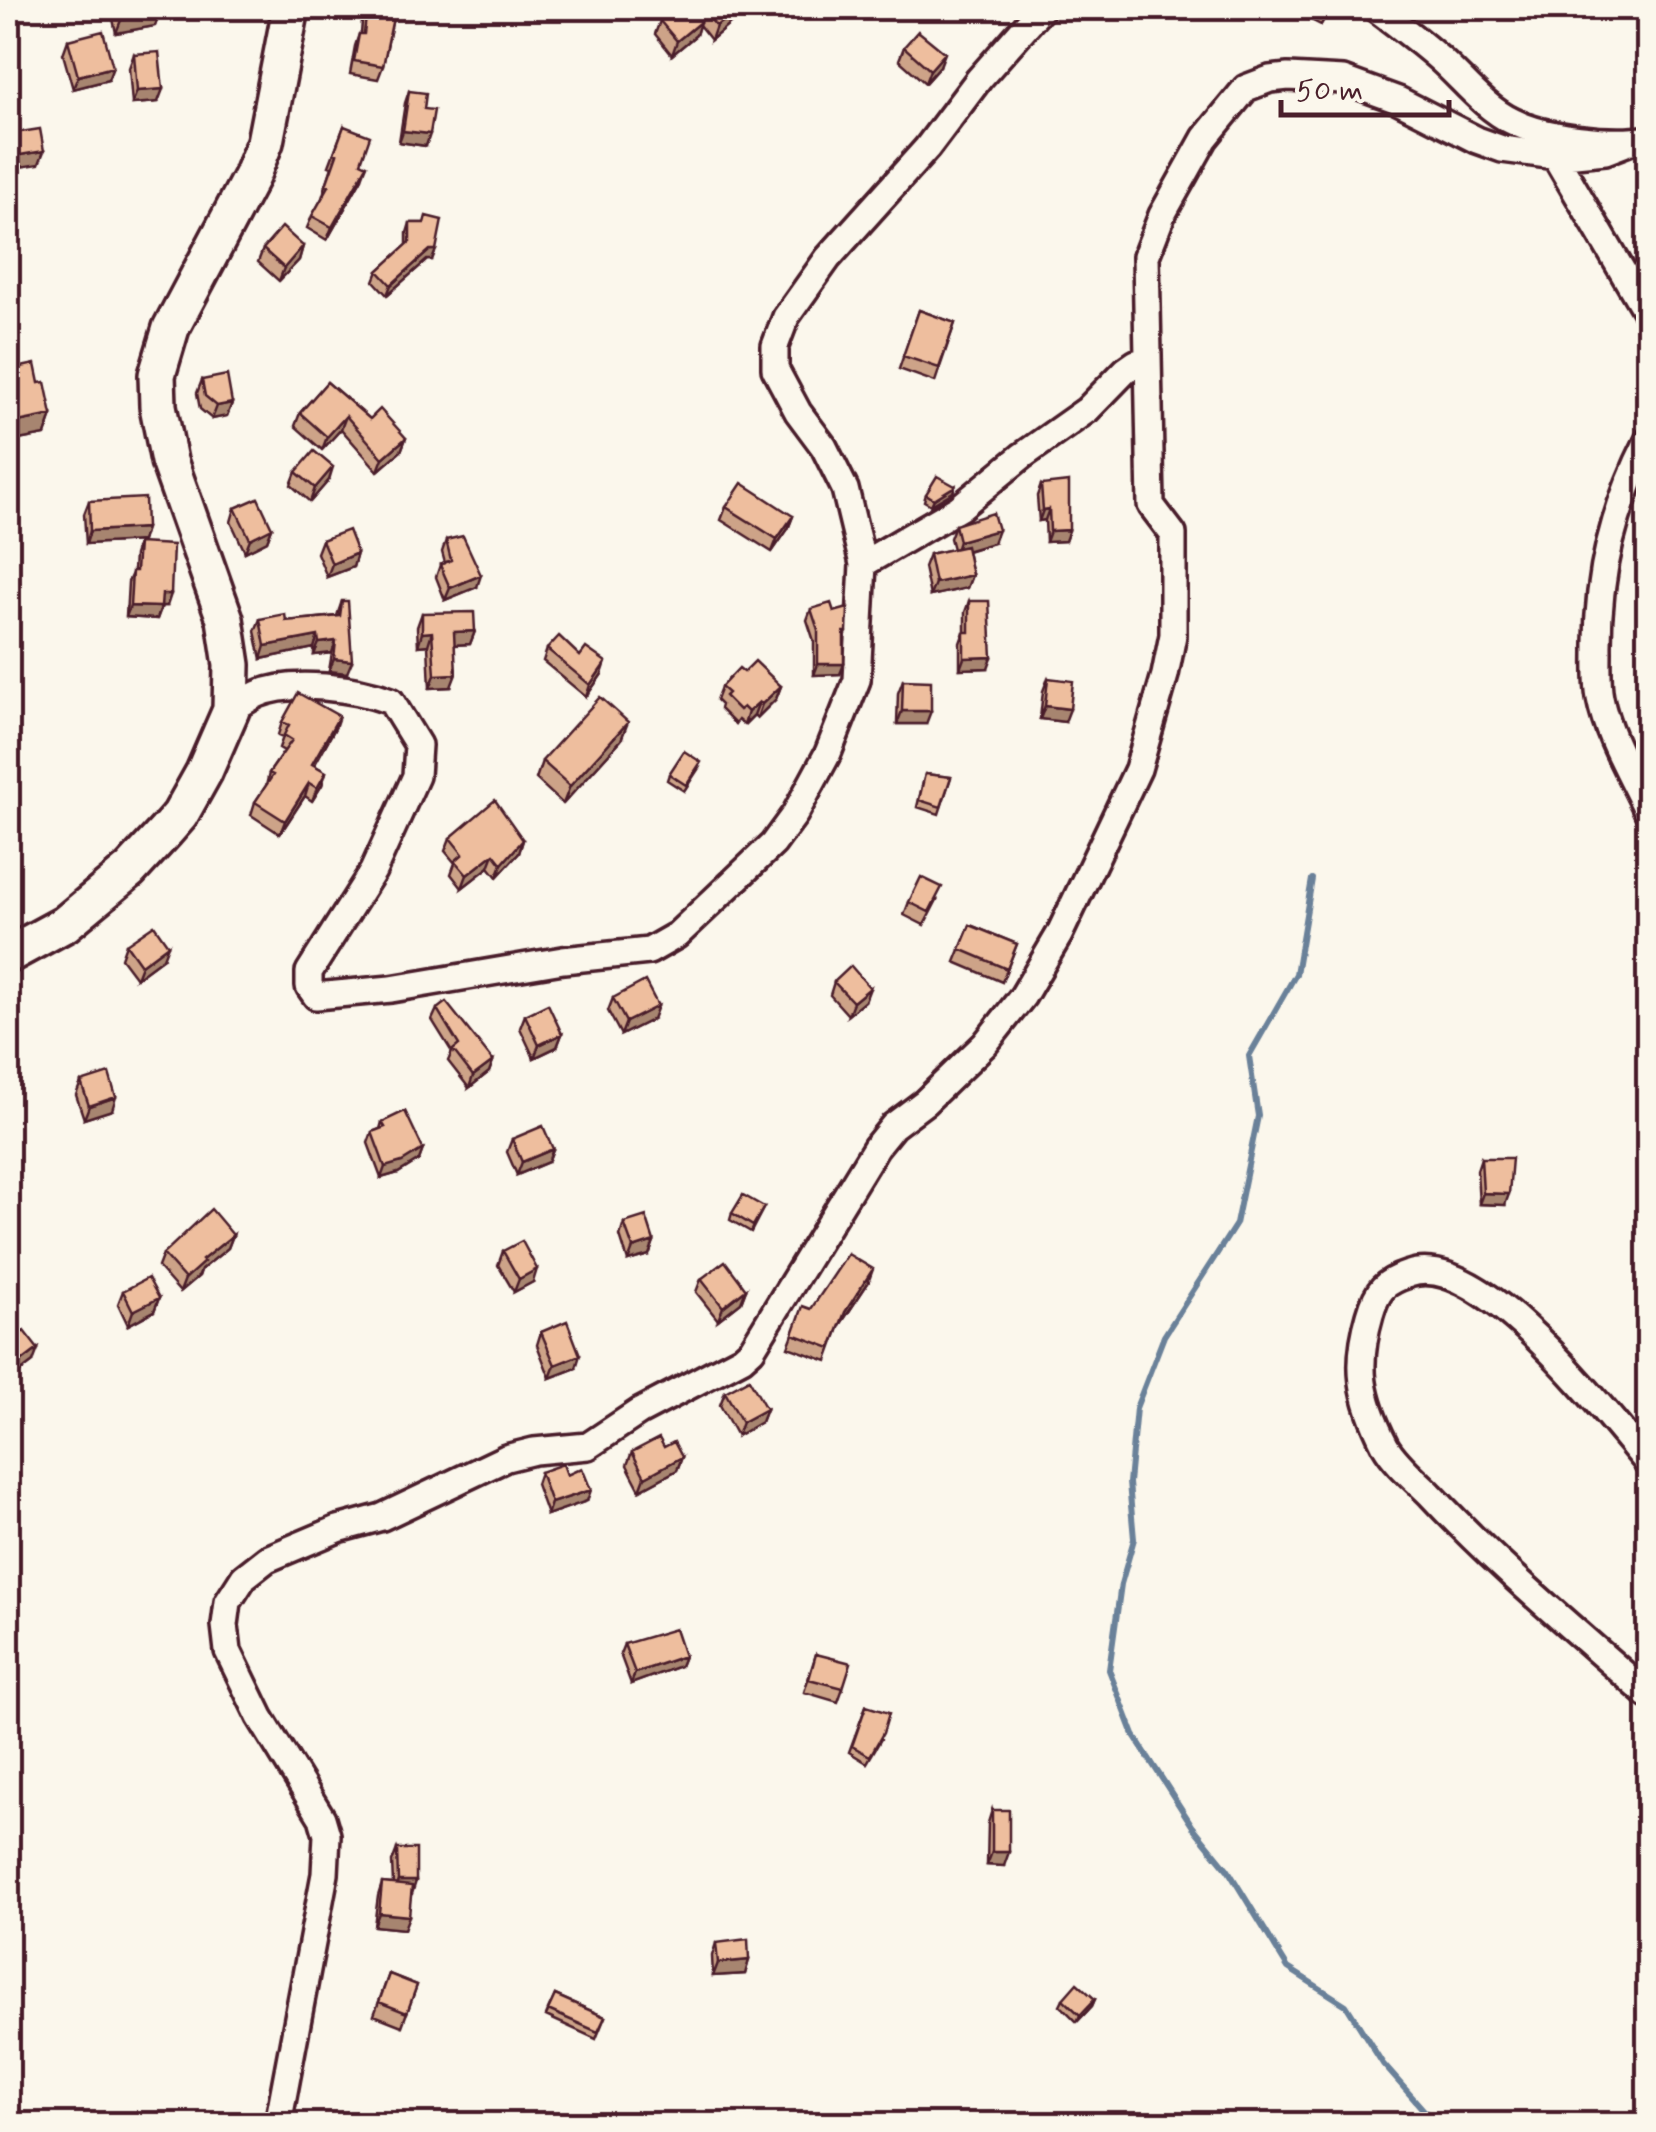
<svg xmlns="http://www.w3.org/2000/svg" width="1656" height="2132" font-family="Mynerve,sans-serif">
<rect width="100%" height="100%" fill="#fbf7ec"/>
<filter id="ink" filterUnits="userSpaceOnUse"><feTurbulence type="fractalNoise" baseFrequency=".01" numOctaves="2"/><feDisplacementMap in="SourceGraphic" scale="20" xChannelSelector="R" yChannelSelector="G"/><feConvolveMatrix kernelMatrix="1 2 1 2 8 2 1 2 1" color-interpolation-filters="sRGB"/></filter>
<g filter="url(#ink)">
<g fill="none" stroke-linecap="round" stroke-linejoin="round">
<path stroke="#6b8199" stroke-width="6" d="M1312 879 1296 974 1249 1056 1258 1116 1236 1224 1164 1336 1136 1408 1129 1483 1134 1539 1121 1584 1109 1670 1134 1735 1193 1827 1228 1870 1288 1968 1346 2005 1383 2064 1436 2124"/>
<defs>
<path id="minor" d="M1375 8C1398 25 1421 42 1442 61 1464 81 1485 108 1512 121 1544 138 1613 145 1648 139
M1555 156 1648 315
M1648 441C1614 508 1597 575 1598 651 1598 666 1597 683 1600 698 1608 739 1631 774 1648 812
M863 564 959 508 1022 456 1087 410 1126 370 1136 363 1148 362
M231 710C240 705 249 698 258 694 293 679 356 688 391 701L418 745 416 776 373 871 309 972V986L316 996 391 989 563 960 649 951 677 935 773 844 795 814 828 753 857 680 863 564 845 489 824 447 798 412 775 369V346L786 317 828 258 927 148 979 79 1042 8
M1648 1463C1605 1413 1481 1249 1409 1274 1384 1282 1377 1290 1370 1315 1355 1366 1361 1398 1385 1445 1395 1463 1416 1480 1431 1495 1498 1567 1575 1630 1648 1695
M278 2124 325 1874 327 1835 322 1818 260 1717 228 1651 225 1625 228 1602 244 1577 267 1559 338 1529 382 1517 506 1458 534 1451 588 1446 639 1412 742 1358 752 1349 876 1147 893 1126 925 1102 985 1044 1023 996 1059 935 1138 769 1165 675 1173 635V534L1151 505 1146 256 1162 215 1205 138 1246 88 1270 79 1288 77 1343 80 1398 100 1477 140 1502 149 1555 156 1605 151 1631 141"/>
<path id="secondary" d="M8 955 65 924 130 870 166 831 180 815 204 772 231 710 232 665 225 619 169 461 158 406 157 375 171 328 251 177 265 142 291 8"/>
</defs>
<use href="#minor" stroke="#4a1f2b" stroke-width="32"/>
<use href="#secondary" stroke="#4a1f2b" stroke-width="42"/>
<use href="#minor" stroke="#fbf7ec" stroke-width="25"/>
<use href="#secondary" stroke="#fbf7ec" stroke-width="35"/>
</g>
<path fill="#cda388" stroke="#4a1f2b" stroke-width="2.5" d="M114 8H159L160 12 155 26 116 33 112 14Z
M363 8H395L383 66 378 79 350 74 355 46 359 34H361Z
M700 8H741L737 18 711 40 699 25 696 35 672 55 655 34 660 21 696 17Z
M1299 8H1330L1321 25 1297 13Z
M68 40 108 80 73 89 63 54Z
M904 47 940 66 925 83 899 60Z
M134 54 158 102 132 104 129 68Z
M409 91 424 109 426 146 399 142 405 103Z
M344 126 361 162 362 178 327 240 307 228 312 216 322 198 332 167 329 166Z
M1648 149V183L1645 184 1643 162Z
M410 223H424L432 260H427L387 295 374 281 378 271 407 245V233Z
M303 246 299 260 279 281 258 262 263 249Z
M919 310 955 323 935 382 899 369Z
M12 369 39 383 52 415 45 435 8 442V382Z
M202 380 232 403 227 416 212 419 200 409 197 393Z
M327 382 370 419 406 438 401 451 378 471 341 429 322 450 295 426 300 413Z
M296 472 329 480 310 502 291 485Z
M1041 485 1069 530 1065 541 1046 542 1045 520 1039 521 1037 496Z
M955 486 953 492 931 505 924 501 926 494Z
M89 501 146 528 142 541 86 544 84 514Z
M726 507 793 516 788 529 772 552 721 520Z
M235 508 272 528 267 541 245 552 231 522Z
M955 525 993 543 967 551 972 575 967 588 930 596 924 567 929 554 953 549 950 538Z
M322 540 357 553 353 567 327 577 317 553Z
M446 540 477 587 445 600 436 577 440 565 445 563 442 552Z
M138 543 167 606H162L157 619 126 617 128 582 133 571 134 555Z
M342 601 347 673 329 671 332 653 314 655V648L261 659 255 631 260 619 286 621 337 616Z
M969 601 988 668 960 669V643L964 632H965V612Z
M811 609 834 612 847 632 844 639V664L840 674 814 675V641L807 620Z
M422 613 475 631 470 644 455 645 451 687 430 688 428 645 418 646 417 627Z
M547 649 602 674 586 697 543 661Z
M744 672 781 686 776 699 757 718 754 715 744 725 738 720 735 724 720 709 721 705 716 700 721 687Z
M1048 678 1065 722 1040 719 1043 691Z
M903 680 926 724H897L898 693Z
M282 722 335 728 314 765 326 772 322 785 312 801 305 796 280 834 251 815 255 802 266 786 269 773 284 751 279 748 283 737 278 735Z
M621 740 563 804 536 779 542 761Z
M699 768 684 791 667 780 669 774Z
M925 774 951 777 939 814 917 807Z
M450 838 523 840 519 853 497 877 489 867 462 888 451 874 455 863 445 851Z
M937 900 924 925 904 915 909 902Z
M970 925 1017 944 1002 982 955 962Z
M126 944 163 958 136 978 121 958Z
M834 982 865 1001 848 1015 830 995Z
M613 998 653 1019 621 1035 608 1011Z
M437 1009 493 1061 489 1072 469 1088 448 1061 452 1052 432 1020Z
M525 1015 562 1034 557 1047 534 1058 520 1028Z
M81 1082 112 1110 84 1119 76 1095Z
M382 1122 423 1149 419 1160 398 1173 381 1178 368 1143 372 1132 380 1129Z
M512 1139 553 1149 548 1162 517 1175 507 1152Z
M1481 1158 1505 1205 1479 1204 1477 1170Z
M764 1207 751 1232 730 1220 732 1213Z
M624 1223 654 1241 649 1255 628 1261 620 1236Z
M233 1235 228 1248 201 1270 199 1276 180 1292 158 1267 163 1254Z
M503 1251 533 1282 514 1292 498 1265Z
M701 1279 746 1289 741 1302 718 1320 696 1292Z
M868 1283 840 1325 827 1361 788 1347 793 1334 811 1309Z
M123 1291 159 1298 154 1311 128 1325 118 1304Z
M541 1332 576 1368 550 1378 537 1345Z
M8 1344 33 1362 12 1378 8 1373Z
M725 1392 766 1409 761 1422 737 1436 720 1405Z
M664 1447 682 1457 677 1470 640 1490 627 1465 632 1452Z
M540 1472 567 1475 587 1501 547 1515 536 1484Z
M624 1644 684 1656 680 1666 631 1684 620 1654Z
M816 1654 843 1688 838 1702 804 1692Z
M866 1706 881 1739 867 1763 849 1752Z
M992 1810 1004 1866 987 1865 988 1823Z
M397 1849 411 1894 404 1929 374 1926 378 1896 382 1883 393 1884 392 1862Z
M716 1943 749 1960 745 1974 713 1976 712 1956Z
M389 1974 417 1985 402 2026 374 2015Z
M555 1995 605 2017 596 2039 546 2016Z
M1063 1999H1095L1092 2006 1077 2022 1060 2005Z"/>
<path fill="#a7856f" stroke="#4a1f2b" stroke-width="2.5" d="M739 8H741L737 18 711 40 716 26Z
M160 12 155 26 116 33 121 20Z
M700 22 696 35 672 55 677 41Z
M945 53 940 66 925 83 930 70Z
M113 67 108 80 73 89 78 76Z
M163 89 158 102 132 104 137 91Z
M403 131 430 134 426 146 399 142Z
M44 151 39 164 8 169V157Z
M367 165 362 178 327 240 332 227Z
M303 246 299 260 279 281 284 268Z
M430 250H436L432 260H427L387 295 391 285Z
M232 403 227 416 212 419 217 406Z
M52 415 45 435 8 442V424Z
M346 416 341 429 322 450 327 437Z
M406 438 401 451 378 471 383 458Z
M333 467 329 480 310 502 315 488Z
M955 486 953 492 931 505 934 499Z
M1049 509 1045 520 1039 521 1043 510Z
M793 516 788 529 772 552 777 539Z
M146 528 142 541 86 544 90 531Z
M272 528 267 541 245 552 250 539Z
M998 530 993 543 955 554 959 541Z
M1069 530 1065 541 1046 542 1050 531Z
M357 553 353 567 327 577 332 564Z
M481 575 477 587 445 600 450 588Z
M972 575 967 588 930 596 935 583Z
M162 594H171L167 606H158Z
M130 606 161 607 157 619 126 617Z
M475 631 470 644 449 645 454 632Z
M432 632 428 645 418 646 422 633Z
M318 636 314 648 261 659 265 646Z
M336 641 332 653 314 655 319 643Z
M992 657 988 668 960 669 964 658Z
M334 659 352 661 347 673 329 671Z
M606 662 602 674 586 697 590 685Z
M818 664H844L840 674 814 675Z
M456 674 451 687 430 688 435 675Z
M781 686 776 699 757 718 762 704Z
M759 702 754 715 744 725 748 712Z
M1045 706 1070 709 1065 722 1040 719Z
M902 711H931L926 724H897Z
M339 716 335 728 308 777 312 764Z
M628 722 621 740 563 804 570 786Z
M326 772 322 785 312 801 317 788Z
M309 783 305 796 280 834 285 821Z
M523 840 519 853 497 877 502 864Z
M494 854 489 867 462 888 467 875Z
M168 945 163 958 136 978 141 965Z
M870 988 865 1001 848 1015 853 1002Z
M658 1006 653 1019 621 1035 626 1022Z
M562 1034 557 1047 534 1058 539 1045Z
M493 1061 489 1072 469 1088 473 1076Z
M116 1097 112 1110 84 1119 89 1106Z
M423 1149 419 1160 398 1173 381 1178 385 1167Z
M553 1149 548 1162 517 1175 522 1162Z
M1483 1193 1509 1194 1505 1205 1479 1204Z
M233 1235 228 1248 201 1270 199 1276 180 1292 185 1279 202 1260Z
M654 1241 649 1255 628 1261 633 1248Z
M537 1269 533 1282 514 1292 519 1279Z
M873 1269 868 1283 840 1325 845 1312Z
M746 1289 741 1302 718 1320 723 1307Z
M159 1298 154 1311 128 1325 133 1311Z
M38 1349 33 1362 12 1378 17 1365Z
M580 1355 576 1368 550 1378 555 1365Z
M766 1409 761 1422 737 1436 742 1422Z
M682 1457 677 1470 640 1490 645 1477Z
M591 1490 587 1501 547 1515 551 1503Z
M684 1656 680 1666 631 1684 635 1673Z
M992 1852H1009L1004 1866 987 1865Z
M398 1881H416L412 1894H393Z
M379 1913 409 1916 404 1929 374 1926Z
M749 1960 745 1974 713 1976 718 1963Z
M1095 1999 1092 2006 1077 2022 1080 2015Z"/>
<path fill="#eebe9e" stroke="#4a1f2b" stroke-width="2.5" d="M118 8H159L160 12 121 20Z
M367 8H395L383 66 354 61 359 34H364Z
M676 8H688L700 22 677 41 660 21Z
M701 8H739L716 26Z
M1312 8H1328L1325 14Z
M103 31 113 67 78 76 68 40Z
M918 31 945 53 930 70 904 47Z
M159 52 163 89 137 91 134 54Z
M409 91 426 93 424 109 434 110 430 134 403 131Z
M344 126 370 136 361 162 367 165 332 227 312 216 329 186 326 185 337 154 334 153Z
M40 129 44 151 8 157V134Z
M426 216 442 220 436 250H430L391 285 378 271 410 242V223H424Z
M282 227 303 246 284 268 263 249Z
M919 310 955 323 939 368 903 356Z
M35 364 39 383 45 382 52 415 8 424V384L15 383 12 369Z
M227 375 232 403 217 406 205 396 202 380Z
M327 382 370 419 380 409 406 438 383 458 346 416 327 437 300 413Z
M314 451 333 467 315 488 296 472Z
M937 476 955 486 934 499 926 494Z
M1069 482V530L1050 531 1049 509 1043 510 1041 485Z
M742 483 793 516 777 539 726 507Z
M8 498H10V532H8Z
M145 498 146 528 90 531 89 501Z
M258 498 272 528 250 539 235 508Z
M993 513 998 530 959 541 955 525Z
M348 530 357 553 332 564 322 540Z
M463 536 481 575 450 588 440 565 451 560 446 540Z
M138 543 173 545 171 594H162L161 607 130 606 132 571H136Z
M966 546 972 575 935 583 929 554Z
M342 601H348L352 661 334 659 336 641 319 643 318 636 265 646 260 619 285 614 286 621 340 616Z
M969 601H989L992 657 964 658V632H969Z
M831 603 834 612 848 608 847 632H844V664H818V630L811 609Z
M474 612 475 631 454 632 456 674 435 675 432 632 422 633V613Z
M559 636 580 656 586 648 606 662 590 685 547 649Z
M755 661 781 686 762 704 759 702 748 712 743 707 739 710 725 696 728 693 721 687 739 668 744 672Z
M1048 678 1073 681 1070 709 1045 706Z
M903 680 931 681V711H902Z
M298 693 339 716 312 764 326 772 317 788 309 783 285 821 255 802 273 775 269 773 292 740 284 735 289 725 282 722Z
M600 697 628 722 570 786 542 761Z
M684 751 701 762 686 785 669 774Z
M925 774 951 777 941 807 919 800Z
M495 800 523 840 502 864 494 854 467 875 455 861 463 854 450 838Z
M921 877 942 887 929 912 909 902Z
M154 925 168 945 141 965 126 944Z
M970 925 1017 944 1007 969 960 949Z
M851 966 870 988 853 1002 834 982Z
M645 981 658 1006 626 1022 613 998Z
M446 1002 493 1061 473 1076 453 1050 459 1045 437 1009Z
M548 1004 562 1034 539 1045 525 1015Z
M109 1073 116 1097 89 1106 81 1082Z
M405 1111 423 1149 402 1162 385 1167 372 1132 385 1127 382 1122Z
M543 1126 553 1149 522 1162 512 1139Z
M1481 1158H1512L1509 1194 1483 1193Z
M743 1195 764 1207 753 1226 732 1213Z
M211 1209 233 1235 202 1260 204 1262 185 1279 163 1254Z
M646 1216 654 1241 633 1248 624 1223Z
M522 1241 537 1269 519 1279 503 1251Z
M848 1254 873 1269 845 1312 831 1348 793 1334 803 1306 811 1309Z
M725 1261 746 1289 723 1307 701 1279Z
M148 1278 159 1298 133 1311 123 1291Z
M567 1321 580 1355 555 1365 541 1332Z
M24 1331 38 1349 17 1365 8 1354V1344Z
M749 1379 766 1409 742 1422 725 1392Z
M659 1438 664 1447 674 1442 682 1457 645 1477 632 1452Z
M563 1464 567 1475 582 1468 591 1490 551 1503 540 1472Z
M675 1629 684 1656 635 1673 624 1644Z
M816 1654 851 1663 843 1688 809 1679Z
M866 1706 889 1713 883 1733 870 1756 852 1746Z
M992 1810H1009V1852H992Z
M397 1849H416V1881H398Z
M382 1883 412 1886 409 1916 379 1913Z
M748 1939 749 1960 718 1963 716 1943Z
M389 1974 417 1985 407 2013 379 2002Z
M1077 1983 1095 1999 1080 2015 1063 1999Z
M555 1995 605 2017 598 2032 548 2010Z"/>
</g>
<rect width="1656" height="2132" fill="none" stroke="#fbf7ec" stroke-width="40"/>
<rect x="20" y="20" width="1616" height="2092" fill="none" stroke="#4a1f2b" stroke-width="4" filter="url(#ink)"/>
<path d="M1281 100v15h168v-15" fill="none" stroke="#4a1f2b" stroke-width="5"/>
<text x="1296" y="100" font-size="30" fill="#4a1f2b" stroke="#fbf7ec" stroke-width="8" paint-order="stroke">50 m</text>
</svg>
